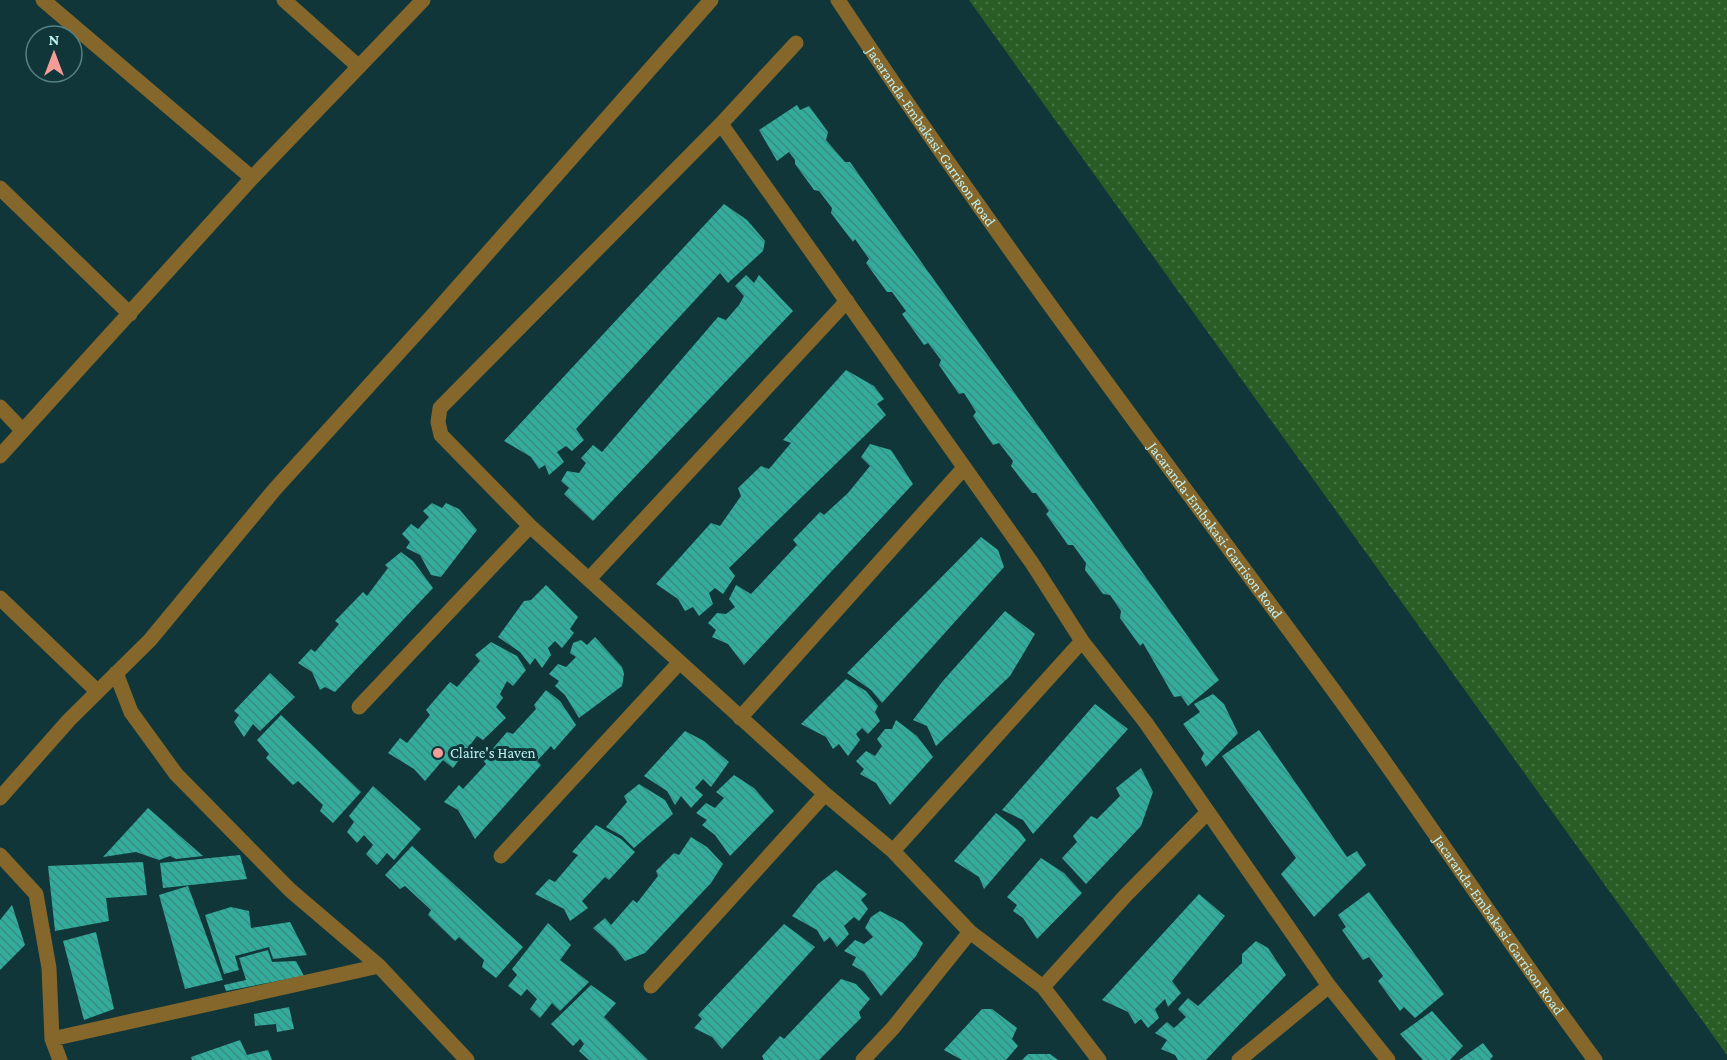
<svg xmlns="http://www.w3.org/2000/svg" width="1727" height="1060" font-family="'Crimson Pro',serif">
<defs>
<pattern id="grass-dots" width="8" height="8" patternUnits="userSpaceOnUse" patternTransform="scale(1.5)"><rect width="8" height="8" fill="#2a5d26"/><path d="M2 2h.1M6 6h.1" fill="none" stroke="#477546" stroke-width="1.8" stroke-linecap="round"/></pattern>
<pattern id="building-back-hatch" width="6" height="6" patternUnits="userSpaceOnUse" patternTransform="scale(1.5)"><rect width="6" height="6" fill="#35ab9c"/><path d="M-1 5l2 2M0 0l6 6M5-1l2 2" fill="none" stroke="#368d83"/></pattern>
</defs>
<rect width="100%" height="100%" fill="#103639"/>
<path fill="url(#grass-dots)" d="M969 0H1727V1055Z"/>
<path fill="url(#building-back-hatch)" d="M797 105 800 110 809 106 828 132 826 140 845 162H850L1219 680 1188 706 1181 696 1174 697 1143 643 1140 646 1120 618 1121 611 1110 595 1103 594 1085 570 1086 563 1073 545H1068L1046 514 1049 511 1036 493H1032L1011 466 1013 461 999 443 993 445 973 416 976 412 964 393 959 394 939 365 941 360 928 343 924 345 902 314 906 311 892 292H887L866 263 869 259 855 239 853 242 831 213 832 208 819 191 814 190 795 164V160L789 152 777 161 759 130Z
M724 204 747 220 765 241 763 251 728 283 720 273 576 429 584 440 572 451 566 446 557 452 564 462 549 475 545 465 539 469 531 457 504 441Z
M746 275 754 283 759 275 793 311 593 521 564 494 569 488 561 481 567 471 579 473 586 463 581 458 593 445 602 452 718 317 726 320 739 305 744 296 735 286Z
M846 370 874 386 884 399 877 404 886 415 729 568 735 576 723 594 715 588 709 593 713 604 699 616 693 607 685 611 678 599 656 584 711 523 720 526 741 496 738 488 761 466 769 469 791 443 783 440Z
M870 444 891 450 913 484 744 665 728 644 712 637 716 630 708 623 717 613 726 614 735 607 729 599 736 585 751 594 797 545 793 540 820 512 824 515 848 493 870 466 861 457Z
M432 503 442 508 446 503 459 509 477 530 441 577 431 575 420 555 406 548 410 542 402 534 411 524 418 529 429 517 423 511Z
M981 537 998 550 1004 567 882 703 871 690 847 673Z
M401 552 413 561 433 588 335 692 325 687 320 690 312 672 298 663 311 649 315 652 339 624 335 621 363 592 367 596 388 568 385 565Z
M546 585 578 617 570 629 574 633 562 648 555 641 548 648 551 655 542 668 535 658 530 665 520 652 498 637 524 601 531 600Z
M1005 611 1035 634 1010 676 936 746 927 726 913 720 942 682Z
M595 637 622 667 624 674 622 686 579 718 565 695 555 686 559 681 549 674 558 664 566 667 576 657 570 653 573 643 581 640 587 645Z
M491 642 517 656 526 670 513 686 507 681 500 694 503 698 496 707 506 718 483 740 477 736 453 768 443 760 425 781 414 769 388 753 400 738 407 743 430 715 426 710 450 682 457 687 480 661 475 655Z
M270 673 295 697 260 731 253 724 244 737 234 722 239 715 234 711Z
M846 679 866 691 878 706 875 712 880 721 868 734 862 728 856 734 860 740 848 756 839 744 833 749 826 737 801 724Z
M546 690 560 701 576 725 554 750 551 746 537 761 541 765 475 839 458 810 444 802 459 785 463 789 486 764 483 760 507 732 513 734 536 709 534 705Z
M1213 694 1224 704 1238 733 1206 767 1201 759 1204 753 1183 724 1200 712 1194 704Z
M1095 704 1128 729 1033 834 1023 820 1002 810Z
M281 715 361 792 333 823 320 811 323 805 298 781 293 785 266 758 269 754 257 740Z
M896 720 917 736 933 757 890 805 876 783 860 774 864 769 856 761 866 751 875 756 882 746 877 739 885 729H892Z
M1259 730 1347 857 1357 851 1366 865 1314 917 1281 874 1296 858 1222 756Z
M685 731 704 741 729 762 711 787 703 779 695 788 703 795 691 808 681 796 675 805 667 791 644 776Z
M1141 768 1153 792 1141 826 1086 884 1062 858 1077 842 1073 836 1091 816 1097 819 1120 796 1116 788Z
M734 775 754 788 774 811 730 856 715 835 702 825 707 820 696 813 706 803 715 808 724 798 716 792Z
M639 784 665 800 673 814 634 848 622 836 606 827 627 802 624 796Z
M373 786 421 829 394 860 387 853 377 865 366 854 373 845 364 835 357 843 347 832 354 822 349 816Z
M148 808 203 856 176 859 170 856 159 860 136 852 103 857Z
M996 813 1018 830 1026 840 984 889 979 877 954 861Z
M596 825 621 839 635 852 609 880 605 877 582 901 588 908 570 921 564 909 535 894 549 879 555 882 578 855 572 852Z
M691 837 707 847 723 864 711 883 645 953 625 961 615 948 593 928 605 918 611 925 633 900 637 903 658 876 656 871 674 853 679 855Z
M412 846 523 947 496 978 482 967 484 960 459 937 455 941 428 915 431 910 405 886 400 889 385 875Z
M240 855 247 879 163 888 160 863Z
M1041 858 1064 873 1082 893 1037 939 1023 918 1013 911 1017 905 1007 897Z
M143 862 147 895 106 898 109 921 55 931 48 866Z
M836 870 867 894 861 900 868 909 859 921 854 917 844 926 849 934 837 947 830 937 824 942 817 930 792 916 818 884Z
M188 886 223 980 185 989 159 895Z
M1369 892 1444 994 1415 1018 1404 1007 1400 1011 1378 981 1383 976 1369 957 1363 960 1342 930 1346 927 1338 915Z
M1199 894 1225 916 1172 981 1181 993 1168 1007 1165 999 1155 1009 1159 1018 1148 1028 1141 1019 1135 1024 1128 1012 1102 1000Z
M12 905 25 945 0 970V920Z
M231 907 249 911 251 928 290 922 307 955 273 959 269 947 235 956 239 970 224 974 205 915Z
M880 911 903 923 923 943 916 956 881 996 864 972 852 965 856 957 844 951 855 940 864 944 873 937 865 928 871 917Z
M548 923 571 945 560 960 589 982 560 1011 552 1003 540 1018 530 1009 537 999 527 989 521 996 508 986 517 975 512 969Z
M784 924 815 947 722 1049 712 1037 694 1028 702 1019 698 1015Z
M96 932 114 1009 84 1020 63 941Z
M1256 941 1268 948 1286 975 1206 1060H1178L1175 1055 1161 1049 1167 1040 1155 1033 1167 1022 1174 1028 1186 1017 1178 1009 1188 998 1198 1006 1242 963V954Z
M268 950 272 962 296 961 304 976 226 991 224 985 246 980 239 958Z
M841 979 856 984 870 999 859 1012 861 1018 819 1060H764L762 1056 780 1036 784 1039Z
M591 985 616 1003 604 1017 648 1060H589L579 1051 584 1044 580 1039 573 1046 551 1024Z
M289 1007 294 1029 277 1032 276 1024 255 1026 254 1014Z
M982 1009H992L1017 1028 1012 1039 1018 1046 1006 1060H962L944 1050Z
M1432 1011 1463 1046 1450 1060H1423L1400 1034Z
M240 1040 247 1055 268 1050 272 1060H192L191 1057Z
M1483 1043 1493 1056 1490 1060H1459Z
M1028 1054H1050L1058 1060H1022Z"/>
<g fill="none" stroke-linecap="round" stroke-linejoin="round">
<path stroke="#85672b" stroke-width="15" d="M43 0 252 178
M284 0 359 67
M796 43 721 124 440 408 438 422 441 435 530 526 825 794 893 851 970 932 1043 987 1099 1060
M721 124 1032 563 1082 641 1146 723 1329 986 1388 1060
M0 188 130 314
M0 407 22 430
M0 456 252 178 423 0
M589 579 847 301
M116 673 131 712 176 774 290 890 379 966 467 1060
M359 707 530 526
M740 718 963 469
M0 798 69 720 150 640 275 489 433 315 711 0
M893 851 1082 641
M0 855 36 894 49 968 52 1039 60 1060
M501 856 679 663
M651 986 825 794
M1043 987 1126 895 1207 813
M52 1039 379 966
M863 1060 893 1028 970 932
M1239 1060 1329 986"/>
<g stroke="#85672b" stroke-width="15">
<path id="s1" d="M838 0C994 237 1166 462 1334 691 1423 813 1505 939 1595 1060"/>
<path d="M0 598 97 691"/>
</g>
</g>
<circle fill="#f59b98" stroke="#103639" stroke-width="2" cx="438" cy="753" r="6"/>
<g text-anchor="middle" stroke-width="6" stroke-linejoin="round" paint-order="stroke">
<g font-size="15" fill="#bdf0f4" stroke="#103639">
<text dy="5" stroke="none"><textPath href="#s1" startOffset="165">Jacaranda-Embakasi-Garrison Road</textPath></text>
<text dy="5" stroke="none"><textPath href="#s1" startOffset="651">Jacaranda-Embakasi-Garrison Road</textPath></text>
<text dy="5" stroke="none"><textPath href="#s1" startOffset="1137">Jacaranda-Embakasi-Garrison Road</textPath></text>
</g>
<g font-size="15" fill="#bdf0f4" stroke="#103639" text-anchor="start">
<text x="450" y="758">Claire's Haven</text>
</g>
</g>
<g transform="translate(54 54)"><circle r="28" fill="#103639" stroke="#558084" stroke-width="1.5"/>
<path d="M0-4.5L10 22L0 15L-10 22Z" fill="#f59b98"/>
<text y="-9" font-size="16" font-weight="bold" text-anchor="middle" fill="#bdf0f4">N</text>
</g>
</svg>
